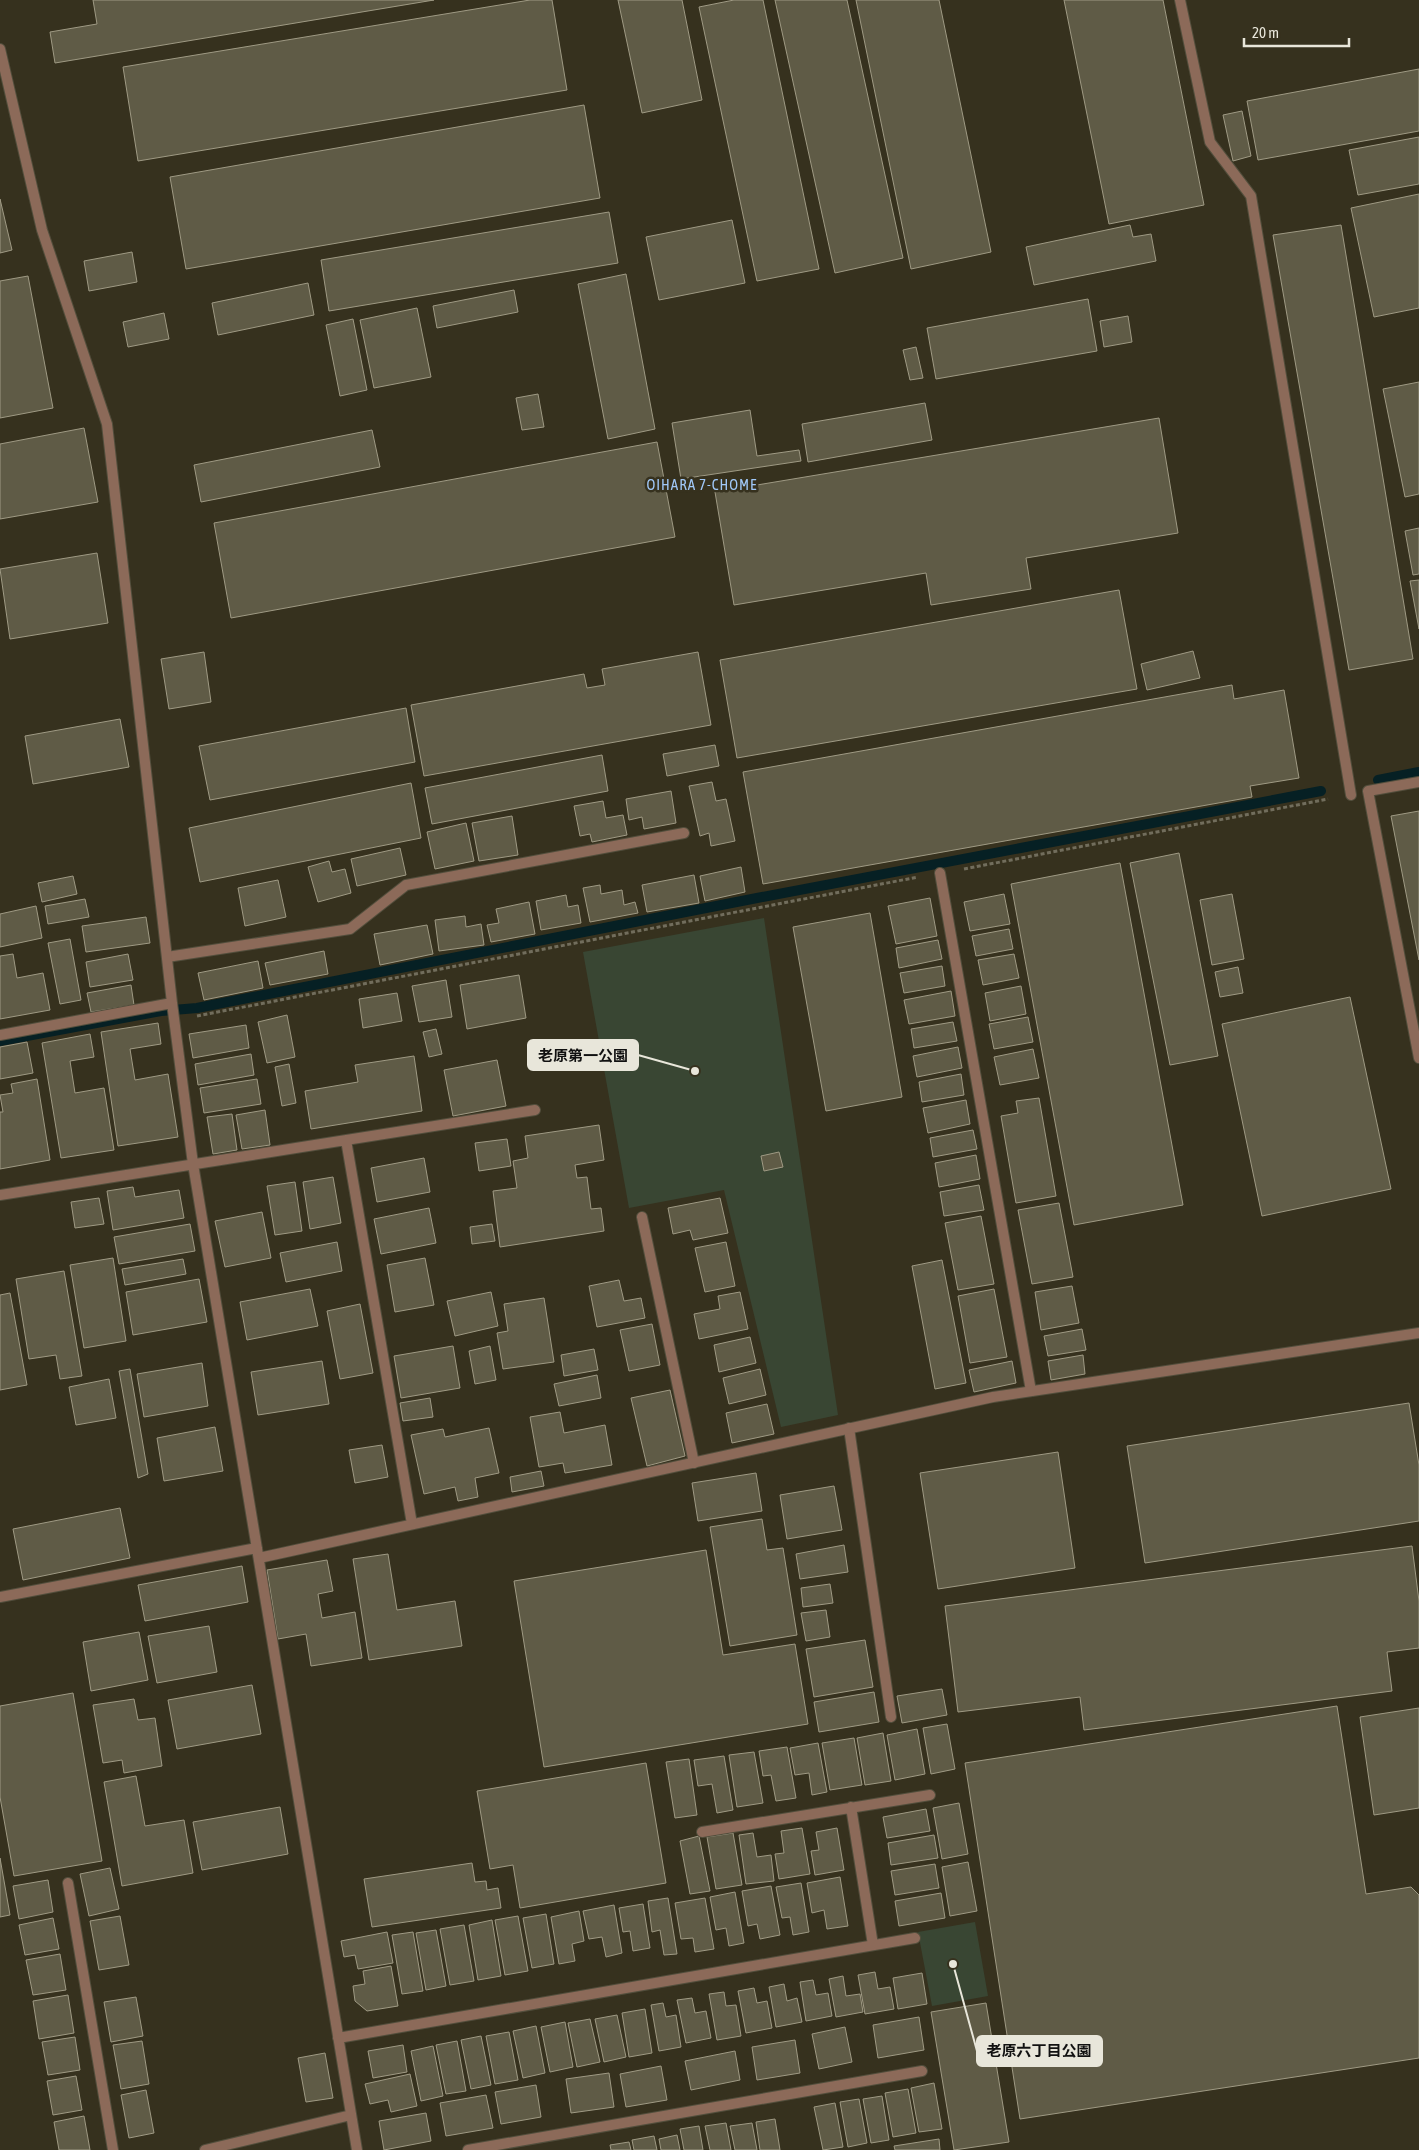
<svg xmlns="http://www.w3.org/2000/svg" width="1419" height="2150" font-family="'Asap Condensed','Noto Sans JP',sans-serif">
<rect width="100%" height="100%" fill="#36311e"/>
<path fill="#394633" d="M764 918 838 1415 781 1427 724 1190 629 1208 583 952Z
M975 1922 988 1996 932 2006 918 1932Z"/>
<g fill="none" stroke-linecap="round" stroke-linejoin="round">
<path stroke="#062024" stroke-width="10" d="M1378 780 1419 772
M0 1041 161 1011 197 1008 757 898 1321 791"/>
</g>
<path fill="#5f5b46" stroke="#9f9a84" d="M93 0H434L55 63 50 32 97 24Z
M530 0H552L567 90 138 161 123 67Z
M618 0H682L702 100 642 113Z
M734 0H763L819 269 757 281 699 7Z
M775 0H847L903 258 835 273Z
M856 0H939L991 252 911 269Z
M1064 0H1163L1204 205 1109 224Z
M1419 69V131L1258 160 1247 101Z
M584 105 600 198 186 269 170 177Z
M1242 111 1251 156 1233 161 1223 115Z
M1419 137V184L1358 195 1349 150Z
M1419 194V308L1374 317 1351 208Z
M0 199 12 250 0 253Z
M609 212 618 263 329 311 321 260Z
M732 220 745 283 659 300 646 237Z
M1130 225 1133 237 1151 234 1156 261 1034 285 1026 247Z
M1341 225 1413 659 1349 670 1273 235Z
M132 252 137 282 89 291 84 261Z
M626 274 655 429 608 439 578 284Z
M28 276 53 408 0 418V281Z
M308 283 314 315 218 335 212 303Z
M514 290 518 312 437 328 433 306Z
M1088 299 1097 351 936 379 927 328Z
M417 308 431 377 374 388 360 320Z
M164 313 169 339 128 347 123 322Z
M1128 316 1132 342 1104 347 1100 321Z
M353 319 367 390 340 396 326 325Z
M916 347 923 378 910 380 903 350Z
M1419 382V494L1405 497 1383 389Z
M538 394 544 427 522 430 516 398Z
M925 403 932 440 808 462 802 424Z
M750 410 757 456 799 450 801 461 681 479 672 423Z
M1159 418 1178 533 1026 558 1031 589 931 605 926 573 734 605 715 492Z
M84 428 98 502 0 519V444Z
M372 430 380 467 201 502 194 465Z
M657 442 675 537 231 618 214 523Z
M1419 528V574L1413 575 1405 531Z
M97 553 108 623 10 639 0 569Z
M1419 580V629L1410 581Z
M1119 590 1137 689 737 758 720 660Z
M1193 651 1200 678 1147 690 1141 664Z
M204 652 211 702 169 709 161 659Z
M698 652 711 725 424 776 411 705 584 674 587 688 605 685 602 669Z
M1232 685 1234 699 1284 690 1299 778 1250 786 1252 797 763 884 743 772Z
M406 708 415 762 210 800 199 746Z
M120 719 129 767 33 784 25 736Z
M715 745 719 766 667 776 663 754Z
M602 755 608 791 432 824 425 788Z
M712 782 716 801 726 799 735 841 711 846 709 833 700 836 689 786Z
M411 783 421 838 200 882 189 828Z
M671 791 676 823 644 829 642 817 629 820 626 799Z
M603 801 606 818 623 815 627 835 592 842 590 834 580 836 574 806Z
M1419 811V960L1391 816Z
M512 816 518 855 479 861 472 823Z
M466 823 474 861 435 869 427 832Z
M400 848 406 875 357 886 351 859Z
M1179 853 1218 1056 1170 1065 1130 863Z
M329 861 332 872 345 869 351 893 318 902 308 867Z
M1120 863 1183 1205 1074 1225 1011 884Z
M741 867 745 892 705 901 700 876Z
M694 875 699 903 647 912 642 885Z
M73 876 77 894 42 902 38 883Z
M278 880 286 917 245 926 238 888Z
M600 885 601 894 622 890 624 905 635 902 638 913 590 922 583 888Z
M1004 894 1010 924 970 931 964 902Z
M1232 894 1244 959 1212 965 1200 900Z
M566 895 568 907 578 905 581 923 541 930 536 901Z
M930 898 937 936 896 944 888 906Z
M85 899 89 917 48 924 45 906Z
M529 902 535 934 491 942 487 925 499 923 496 909Z
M36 906 42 938 0 947V914Z
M870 913 902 1097 826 1111 793 927Z
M465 916 466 927 481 924 484 945 439 951 435 920Z
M146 917 150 943 86 952 82 926Z
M427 925 433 954 380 965 374 934Z
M1009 929 1013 949 976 956 972 936Z
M70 939 81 1000 60 1004 48 943Z
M938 940 942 959 899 968 896 948Z
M324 951 328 974 270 985 265 963Z
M13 954 17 978 43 973 50 1010 0 1019V956Z
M128 954 133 980 90 987 86 962Z
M1014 954 1019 978 983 985 978 960Z
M258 961 263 988 204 1000 198 973Z
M942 966 945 986 904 993 900 973Z
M1238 967 1243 993 1220 997 1215 972Z
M519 975 526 1018 467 1029 460 985Z
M446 980 452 1017 419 1022 412 986Z
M131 985 134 1005 91 1012 87 993Z
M1021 986 1026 1014 990 1021 985 993Z
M951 991 955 1016 909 1024 904 1000Z
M397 993 402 1021 363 1028 359 999Z
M1350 997 1391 1189 1262 1216 1222 1024Z
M287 1015 295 1057 267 1063 258 1022Z
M1028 1017 1033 1042 994 1049 989 1024Z
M953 1022 957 1041 914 1048 911 1029Z
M158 1023 161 1044 130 1049 135 1080 168 1074 178 1137 118 1146 101 1032Z
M246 1025 249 1048 193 1058 189 1034Z
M436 1029 442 1054 429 1057 423 1032Z
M90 1034 94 1057 70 1061 75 1093 104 1088 114 1150 61 1158 42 1043Z
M27 1042 33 1073 0 1079V1047Z
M958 1047 962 1068 917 1077 913 1056Z
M1033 1049 1039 1078 1000 1085 994 1057Z
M251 1054 254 1075 198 1085 195 1064Z
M414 1056 422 1111 311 1129 305 1091 358 1082 355 1065Z
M497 1060 506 1106 453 1116 444 1070Z
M289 1064 296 1103 282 1106 275 1067Z
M961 1074 964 1095 922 1102 919 1082Z
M37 1079 50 1160 0 1169V1112H3L0 1095 13 1093 11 1084Z
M257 1079 261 1104 204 1113 200 1088Z
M1039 1098 1056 1196 1016 1203 1001 1116 1018 1113 1016 1101Z
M966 1100 970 1124 928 1133 923 1108Z
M265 1110 270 1145 242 1149 236 1115Z
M232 1114 237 1150 213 1154 207 1117Z
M599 1125 604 1160 575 1165 577 1178 587 1177 591 1209 601 1208 604 1231 500 1247 493 1191 517 1188 513 1161 528 1158 525 1136Z
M973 1130 977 1149 933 1157 930 1138Z
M507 1139 511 1166 479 1171 475 1143Z
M779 1152 783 1167 764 1171 761 1156Z
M976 1155 980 1179 939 1187 935 1163Z
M424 1158 430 1192 377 1202 371 1168Z
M333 1177 341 1223 310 1229 303 1182Z
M295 1182 302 1231 275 1235 267 1186Z
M979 1185 984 1210 944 1216 940 1192Z
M133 1187 135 1197 179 1190 184 1218 113 1230 107 1191Z
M99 1198 104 1224 75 1228 71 1202Z
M720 1198 728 1233 693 1240 690 1230 673 1234 668 1208Z
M1059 1203 1073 1277 1032 1284 1018 1210Z
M429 1208 436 1243 381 1254 374 1219Z
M262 1212 271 1258 225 1267 215 1221Z
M981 1216 994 1284 958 1290 945 1223Z
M190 1224 195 1251 119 1264 114 1237Z
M492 1224 495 1241 472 1244 470 1227Z
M337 1242 342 1271 286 1282 280 1253Z
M726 1242 735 1286 705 1292 695 1248Z
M113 1258 126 1341 84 1348 70 1265Z
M425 1258 434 1305 395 1312 387 1265Z
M183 1259 186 1274 125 1285 122 1269Z
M942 1260 966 1383 935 1389 912 1266Z
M64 1271 82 1376 60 1379 56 1355 29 1359 16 1279Z
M199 1279 207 1322 133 1335 126 1292Z
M619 1280 624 1301 641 1298 645 1318 597 1327 589 1286Z
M1072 1286 1079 1323 1041 1330 1035 1292Z
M310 1289 318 1326 247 1340 240 1302Z
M994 1289 1007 1357 970 1363 958 1296Z
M491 1292 498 1326 455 1336 447 1301Z
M740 1292 748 1329 699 1339 694 1314 720 1309 718 1296Z
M10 1293 27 1385 0 1390V1295Z
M544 1298 554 1362 503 1369 497 1333 508 1331 504 1304Z
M360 1304 373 1373 340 1379 327 1311Z
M652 1324 660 1365 629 1371 620 1330Z
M1082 1329 1086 1350 1048 1356 1044 1336Z
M750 1337 756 1363 719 1372 714 1345Z
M453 1346 460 1388 401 1398 394 1356Z
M490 1346 496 1380 475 1384 469 1351Z
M594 1349 598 1370 564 1376 561 1355Z
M1083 1355 1085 1374 1051 1380 1048 1361Z
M322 1361 329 1404 258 1415 251 1372Z
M1012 1361 1016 1383 974 1392 969 1370Z
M202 1363 208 1406 144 1417 137 1374Z
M130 1369 148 1474 138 1478 119 1371Z
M760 1369 766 1395 729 1404 723 1378Z
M597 1375 601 1398 559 1406 554 1384Z
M109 1379 116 1418 76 1425 69 1387Z
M670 1390 685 1456 647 1466 631 1398Z
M430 1398 433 1417 403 1421 400 1403Z
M1409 1403 1419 1465V1521L1145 1563 1127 1446Z
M767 1404 774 1434 732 1443 726 1413Z
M560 1412 564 1433 605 1425 612 1465 565 1473 563 1463 539 1467 530 1417Z
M215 1427 223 1471 164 1481 157 1438Z
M489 1428 499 1473 475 1478 478 1497 458 1501 455 1487 424 1494 411 1435 443 1429 445 1437Z
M382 1445 388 1477 355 1483 349 1450Z
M1058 1452 1075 1568 938 1589 920 1473Z
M541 1471 544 1486 512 1492 510 1477Z
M756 1473 762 1511 698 1521 692 1483Z
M834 1486 842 1530 787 1539 780 1495Z
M120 1508 130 1558 23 1580 13 1529Z
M762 1519 767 1550 783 1548 797 1635 730 1646 710 1527Z
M844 1545 848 1572 800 1579 796 1554Z
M1412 1546 1419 1601V1648L1387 1652 1392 1691 1084 1730 1080 1697 958 1712 945 1606Z
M706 1550 723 1655 795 1644 808 1724 544 1767 514 1581Z
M388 1554 397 1610 455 1601 462 1646 369 1660 353 1559Z
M327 1560 333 1591 318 1594 322 1618 355 1612 362 1658 311 1666 306 1634 278 1639 267 1570Z
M242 1566 248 1602 145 1621 138 1585Z
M830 1584 833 1603 803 1607 801 1588Z
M826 1610 830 1637 806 1641 801 1613Z
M209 1626 217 1672 157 1683 148 1636Z
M139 1632 148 1680 91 1691 83 1642Z
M865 1640 873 1687 814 1697 806 1649Z
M252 1685 261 1734 177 1749 168 1700Z
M942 1689 947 1715 902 1723 897 1696Z
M874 1692 879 1722 819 1732 814 1702Z
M73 1693 102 1861 14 1876 0 1797V1706Z
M134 1699 138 1720 155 1718 162 1766 124 1773 122 1760 103 1763 93 1705Z
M1337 1706 1366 1894 1411 1887 1419 1895V2058L1020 2119 965 1763Z
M1419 1708V1808L1374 1815 1360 1717Z
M947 1724 955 1769 931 1774 923 1728Z
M917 1729 925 1774 895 1780 887 1735Z
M883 1733 891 1781 865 1785 857 1738Z
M854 1738 862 1785 830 1790 822 1743Z
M818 1743 827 1792 812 1795 809 1773 795 1775 790 1748Z
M787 1747 796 1798 776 1801 771 1775 763 1776 759 1751Z
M754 1752 763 1803 737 1807 729 1755Z
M724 1756 733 1810 717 1813 712 1784 698 1786 694 1760Z
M689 1759 697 1815 675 1818 666 1762Z
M646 1763 666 1883 520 1908 513 1865 490 1869 477 1791Z
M136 1776 145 1826 184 1820 193 1873 122 1886 104 1782Z
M959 1803 968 1854 942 1859 933 1808Z
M280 1807 288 1854 202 1870 193 1822Z
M926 1809 930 1831 887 1838 883 1817Z
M802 1828 810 1874 779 1879 775 1854 784 1853 781 1831Z
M837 1828 844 1870 815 1875 811 1851 819 1850 816 1832Z
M733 1833 742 1885 716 1889 707 1837Z
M753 1833 757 1857 771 1855 774 1881 746 1884 739 1835Z
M934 1835 938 1858 891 1865 888 1843Z
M699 1836 710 1891 690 1894 680 1841Z
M0 1858 10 1915 0 1917Z
M968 1862 977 1911 950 1916 942 1867Z
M472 1863 475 1882 486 1881 487 1890 498 1888 501 1908 372 1927 364 1879Z
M935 1864 939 1888 895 1895 891 1871Z
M110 1868 119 1909 89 1916 80 1874Z
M840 1877 848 1926 827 1929 824 1910 812 1913 807 1883Z
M48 1880 53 1912 19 1919 13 1886Z
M801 1883 809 1932 793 1935 790 1917 782 1918 776 1887Z
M771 1886 780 1935 760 1939 757 1924 748 1926 742 1891Z
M735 1892 744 1943 729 1946 726 1928 716 1930 710 1897Z
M941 1893 945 1918 899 1926 895 1901Z
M668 1898 677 1954 664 1955 660 1930 652 1932 648 1901Z
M705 1898 714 1949 695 1952 693 1938 681 1939 675 1903Z
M643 1904 650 1948 633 1951 630 1931 623 1932 619 1908Z
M614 1905 622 1953 606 1957 602 1937 589 1939 583 1911Z
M579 1911 584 1941 572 1944 575 1961 559 1964 551 1917Z
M546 1914 554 1964 532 1968 523 1918Z
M120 1916 129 1965 99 1970 90 1921Z
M518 1916 528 1971 505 1975 495 1920Z
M53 1918 59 1949 25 1955 19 1925Z
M492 1920 501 1976 478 1980 469 1925Z
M464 1925 474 1981 450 1985 440 1929Z
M436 1930 446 1986 426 1990 416 1933Z
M387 1932 393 1963 358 1969 355 1955 344 1957 341 1941Z
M413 1932 423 1991 402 1994 392 1935Z
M60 1954 66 1990 33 1995 26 1960Z
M391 1966 398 2006 367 2011 355 2001 353 1986 365 1984 363 1971Z
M875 1972 878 1989 890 1987 894 2009 865 2014 858 1975Z
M922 1973 927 2004 898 2009 893 1978Z
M843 1976 846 1996 860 1994 863 2012 836 2017 829 1979Z
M813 1980 816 1995 828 1993 832 2016 806 2021 800 1982Z
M784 1984 787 2001 797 1998 802 2022 776 2027 769 1987Z
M754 1988 757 2003 767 2001 772 2028 746 2033 738 1991Z
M724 1992 726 2006 736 2005 741 2036 717 2040 709 1994Z
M68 1995 74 2033 39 2039 33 2001Z
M136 1997 143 2036 111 2042 104 2002Z
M692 1998 695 2013 706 2011 711 2038 686 2043 677 2000Z
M663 2003 666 2017 676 2015 681 2047 659 2051 651 2005Z
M986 2003 1009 2142 954 2150 931 2012Z
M645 2009 652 2053 629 2057 622 2013Z
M617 2015 626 2057 604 2062 595 2019Z
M919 2017 924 2050 878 2058 873 2025Z
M590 2019 600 2062 577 2067 568 2023Z
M565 2022 573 2067 550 2072 541 2027Z
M536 2026 545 2073 523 2078 513 2031Z
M845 2027 852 2062 819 2069 812 2034Z
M509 2032 518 2080 495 2084 486 2036Z
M481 2036 491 2085 471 2089 461 2040Z
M75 2037 80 2070 48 2075 42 2042Z
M795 2040 800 2073 757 2080 752 2047Z
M142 2041 149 2084 121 2089 113 2045Z
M457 2041 466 2091 446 2094 436 2045Z
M403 2045 407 2072 373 2078 368 2051Z
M433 2046 443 2096 421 2101 411 2051Z
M735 2051 740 2080 691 2090 685 2061Z
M325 2053 333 2098 306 2102 298 2058Z
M661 2066 667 2100 626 2107 620 2074Z
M609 2073 614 2107 571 2113 566 2079Z
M410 2074 417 2106 391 2112 388 2100 370 2104 365 2084Z
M76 2076 82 2110 53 2115 47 2081Z
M934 2083 942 2129 919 2132 911 2088Z
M536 2085 541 2117 501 2124 495 2092Z
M908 2089 916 2133 893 2137 885 2093Z
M146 2090 154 2133 129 2138 121 2095Z
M486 2095 493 2128 446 2136 440 2103Z
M882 2096 889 2140 871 2143 863 2099Z
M859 2099 867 2143 848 2147 840 2102Z
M835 2103 843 2147 823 2150 814 2107Z
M426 2113 431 2141 384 2150 379 2121Z
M84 2116 90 2150H59L54 2122Z
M775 2119 780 2150H760L756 2122Z
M726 2123 731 2150H710L705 2126Z
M752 2123 757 2150H735L730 2126Z
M699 2126 703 2150H684L680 2129Z
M677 2135 680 2150H661L659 2139Z
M654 2136 657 2150H634L632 2140Z
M939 2139 940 2150H895L894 2146Z
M629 2142 631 2150H611L610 2145Z"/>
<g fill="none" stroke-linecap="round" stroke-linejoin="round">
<defs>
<path id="lane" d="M940 873 1031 1391
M167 957 350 929 406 885 684 833
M642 1217 694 1463
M849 1428 891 1717
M68 1883 113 2150
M468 2150 922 2071"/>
<path id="street" d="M1180 0 1210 142 1251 196 1351 795
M0 49 42 230 107 424 172 1003 193 1164 357 2150
M1419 782 1368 791 1419 1058
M0 1035 172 1003
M346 1140 412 1524
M0 1195 535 1110
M259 1558 993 1397 1419 1333
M0 1597 257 1548
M851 1807 873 1945
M702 1832 930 1795
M338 2038 915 1938
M205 2150 351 2115"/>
</defs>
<use href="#lane" stroke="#524e3c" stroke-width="12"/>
<use href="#street" stroke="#524e3c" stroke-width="12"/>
<path stroke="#716d5c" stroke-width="3" stroke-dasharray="4 2.5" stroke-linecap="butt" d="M964 869 1328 799
M197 1016 918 877"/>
<use href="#lane" stroke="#8c6a59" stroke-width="10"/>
<use href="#street" stroke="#8c6a59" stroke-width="10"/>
</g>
<g text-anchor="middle" stroke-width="5" stroke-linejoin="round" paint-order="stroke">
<g font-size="15" letter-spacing="1" fill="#a0c8f8" stroke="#36311e">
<text x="702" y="490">OIHARA 7-CHOME</text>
</g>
</g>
<path fill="none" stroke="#e8e6da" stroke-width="2" d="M695 1071L638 1055M953 1964L977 2051"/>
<g fill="#e8e6da" stroke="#36311e" stroke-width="2">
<circle cx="695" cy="1071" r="5"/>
<circle cx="953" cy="1964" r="5"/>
</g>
<g fill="#e8e6da" stroke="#e8e6da" stroke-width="2">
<rect x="528" y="1040" width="110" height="30" rx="5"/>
<rect x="977" y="2036" width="125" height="30" rx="5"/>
</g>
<g font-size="15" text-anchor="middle" font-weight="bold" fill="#111">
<text x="583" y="1061">老原第一公園</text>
<text x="1039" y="2056">老原六丁目公園</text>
</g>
<path d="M1244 38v8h105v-8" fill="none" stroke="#e8e6da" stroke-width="2.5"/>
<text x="1252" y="38" font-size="15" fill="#e8e6da" stroke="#36311e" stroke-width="4" paint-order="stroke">20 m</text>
</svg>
